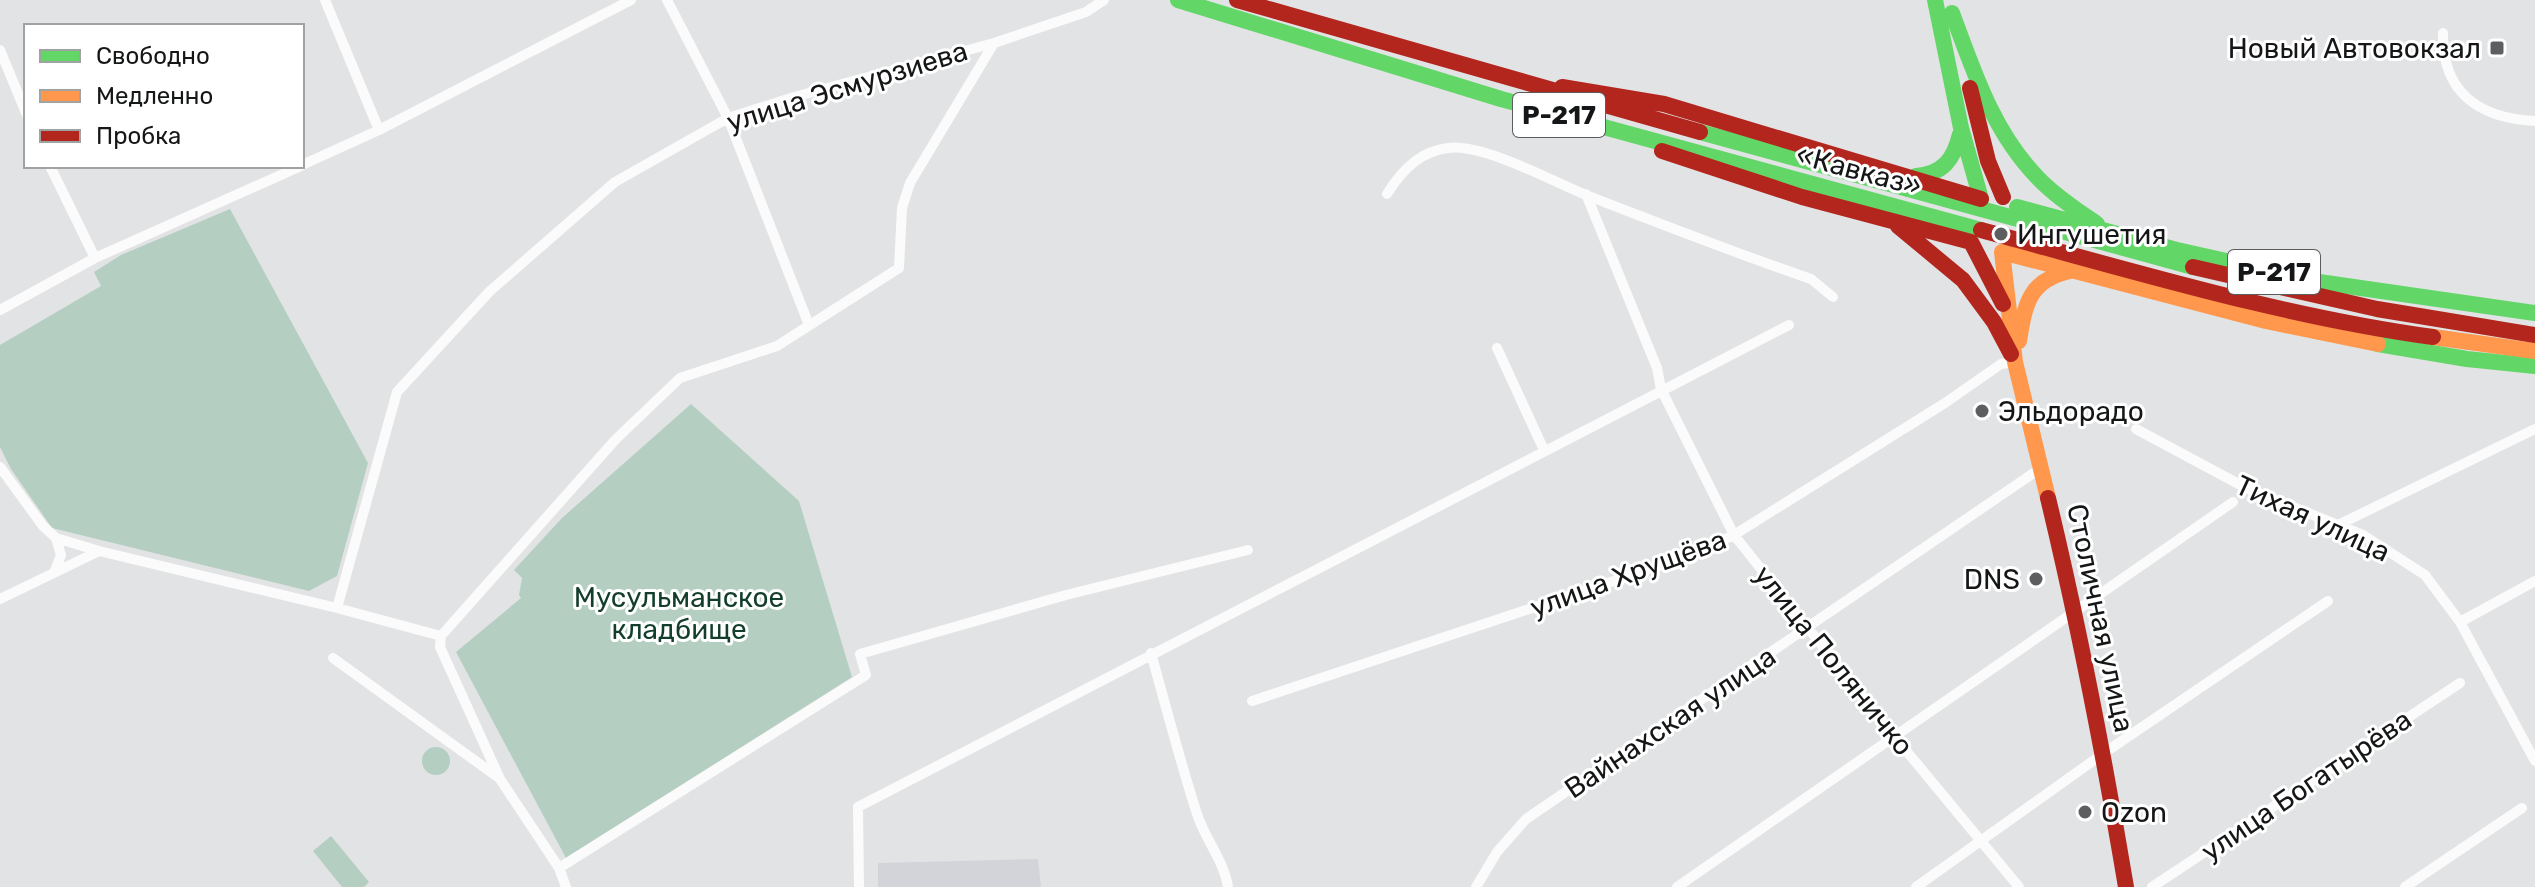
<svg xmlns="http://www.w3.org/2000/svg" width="2535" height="887" font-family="Rubik,sans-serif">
<rect width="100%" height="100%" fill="#e2e3e4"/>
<path fill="#d2d4da" d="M1038 859 1041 887H878V863Z"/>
<path fill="#b4cfc2" d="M230 209 368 463 337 576 309 591 52 528 11 469 0 447V345L101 286 94 272 121 255Z
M691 404 799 501 852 677 566 858 456 652 521 598 519 595 522 578 514 570 562 518Z
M422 761a14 14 0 1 1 28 0a14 14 0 1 1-28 0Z
M331 836 369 882 364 887H342L313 851Z"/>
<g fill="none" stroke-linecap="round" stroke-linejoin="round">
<path stroke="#fbfbfb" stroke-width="10" d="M325 0 379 130
M667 0 728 118 809 325
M2443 33C2442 92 2478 118 2535 121
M0 50 26 113
M302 165 379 130 631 0
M50 166 95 258
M1387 194C1401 171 1420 151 1448 148 1482 143 1552 181 1586 195 1661 224 1735 253 1811 279L1833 297
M1586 194 1657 368 1661 389 1734 535 1894 736 2019 887
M0 310 95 258 301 166
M1497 348 1544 450
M2136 429 2246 488 2363 535 2425 575 2460 622 2535 761
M0 467 43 526 56 538 61 555 54 573
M2340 524 2535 429
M56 538 99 551
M0 599 99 551 337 608 441 636
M337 608 397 392 490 291 615 182 728 118 794 97 994 43 1086 12 1104 0
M2460 622 2535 581
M1151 653C1166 707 1180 761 1197 814 1205 839 1224 861 1228 887
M333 658 499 778
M1252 701 1683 558 1734 535 1945 403 2001 364 2015 362
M559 868 866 675 860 654 1066 595 1248 550
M566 887 559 868 500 779 440 647 441 636 616 439 680 378 777 346 899 268 902 208 910 183 994 43
M859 887 858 807 1789 325
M1476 887 1497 852 1526 819 2041 468
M1677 887 2233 502
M1916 887 2104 753 2328 601
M2152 887 2460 683
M2405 887 2522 808"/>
<path stroke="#63d668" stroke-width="16" d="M1178 0 1501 99 1981 230
M1935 0 1961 128 1981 199
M1952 13C1974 72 1993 132 2038 178 2055 196 2077 210 2097 224
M1700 132 2193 267
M1916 176C1943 174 1954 159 1960 134
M2017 207 2177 250 2329 284
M2319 282 2535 313
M2378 344 2467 359 2535 366"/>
<path stroke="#ff974d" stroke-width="16" d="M2433 337 2535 351
M2019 341C2025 304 2029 280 2070 271
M2048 498 2015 362 2002 252 2266 321 2378 344"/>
<path stroke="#b3261e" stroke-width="16" d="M1237 0 1700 132
M1562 87 1664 104 1981 199
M1970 88 1988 161 2003 197
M1662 151 1802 197 1971 242 2003 304
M1898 226 1963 280 1994 322 2011 354
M1981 230C2130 270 2280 316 2433 337
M2193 267 2377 309 2535 335
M2048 498C2079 627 2104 756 2126 887"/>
</g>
<g fill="#5d5e5f" stroke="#fff" stroke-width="3">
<rect x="2489" y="40" width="16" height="16" rx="4"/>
<circle cx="2001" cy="234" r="8"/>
<circle cx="1982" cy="411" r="8"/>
<circle cx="2036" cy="579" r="8"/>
<circle cx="2085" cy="812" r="8"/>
</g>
<g text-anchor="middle" stroke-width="6" stroke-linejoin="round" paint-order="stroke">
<g fill="#fff" stroke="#5b5c5d" stroke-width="2">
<rect x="1513" y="93" width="92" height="44" rx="6"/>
<rect x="2228" y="250" width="92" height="44" rx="6"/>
</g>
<g font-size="26" font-weight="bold" fill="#151617">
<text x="1559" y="124">Р-217</text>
<text x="2274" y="281">Р-217</text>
</g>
<g font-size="28" fill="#151617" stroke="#fff" text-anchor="start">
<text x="2481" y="58" text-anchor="end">Новый Автовокзал</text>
<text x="2017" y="244">Ингушетия</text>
<text x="1998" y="421">Эльдорадо</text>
<text x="2020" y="589" text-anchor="end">DNS</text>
<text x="2101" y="822">Ozon</text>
</g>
<g font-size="28" fill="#151617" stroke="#fff">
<text transform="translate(847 86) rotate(-17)" y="10">улица Эсмурзиева</text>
<text transform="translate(1859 170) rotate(15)" y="10">«Кавказ»</text>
<text transform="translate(2313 518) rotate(25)" y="10">Тихая улица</text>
<text transform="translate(1628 573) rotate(-20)" y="10">улица Хрущёва</text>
<text transform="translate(2101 618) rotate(78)" y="10">Столичная улица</text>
<text transform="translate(1834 660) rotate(51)" y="10">улица Поляничко</text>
<text transform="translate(1670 722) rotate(-34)" y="10">Вайнахская улица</text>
<text transform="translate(2306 785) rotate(-34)" y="10">улица Богатырёва</text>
</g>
<g font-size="28" fill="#123e2b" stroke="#fff">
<text x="679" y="607">Мусульманское<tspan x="679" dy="32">кладбище</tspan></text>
</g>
</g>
<rect x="24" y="24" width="280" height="144" fill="#ffffff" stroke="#a1a2a2" stroke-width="2"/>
<rect x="40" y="50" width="40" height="12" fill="#63d668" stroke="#a1a2a2" stroke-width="2"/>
<text x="96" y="64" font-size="24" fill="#151617">Свободно</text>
<rect x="40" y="90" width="40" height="12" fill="#ff974d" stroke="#a1a2a2" stroke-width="2"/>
<text x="96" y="104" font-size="24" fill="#151617">Медленно</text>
<rect x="40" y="130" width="40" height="12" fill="#b3261e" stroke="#a1a2a2" stroke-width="2"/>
<text x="96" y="144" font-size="24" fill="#151617">Пробка</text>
</svg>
